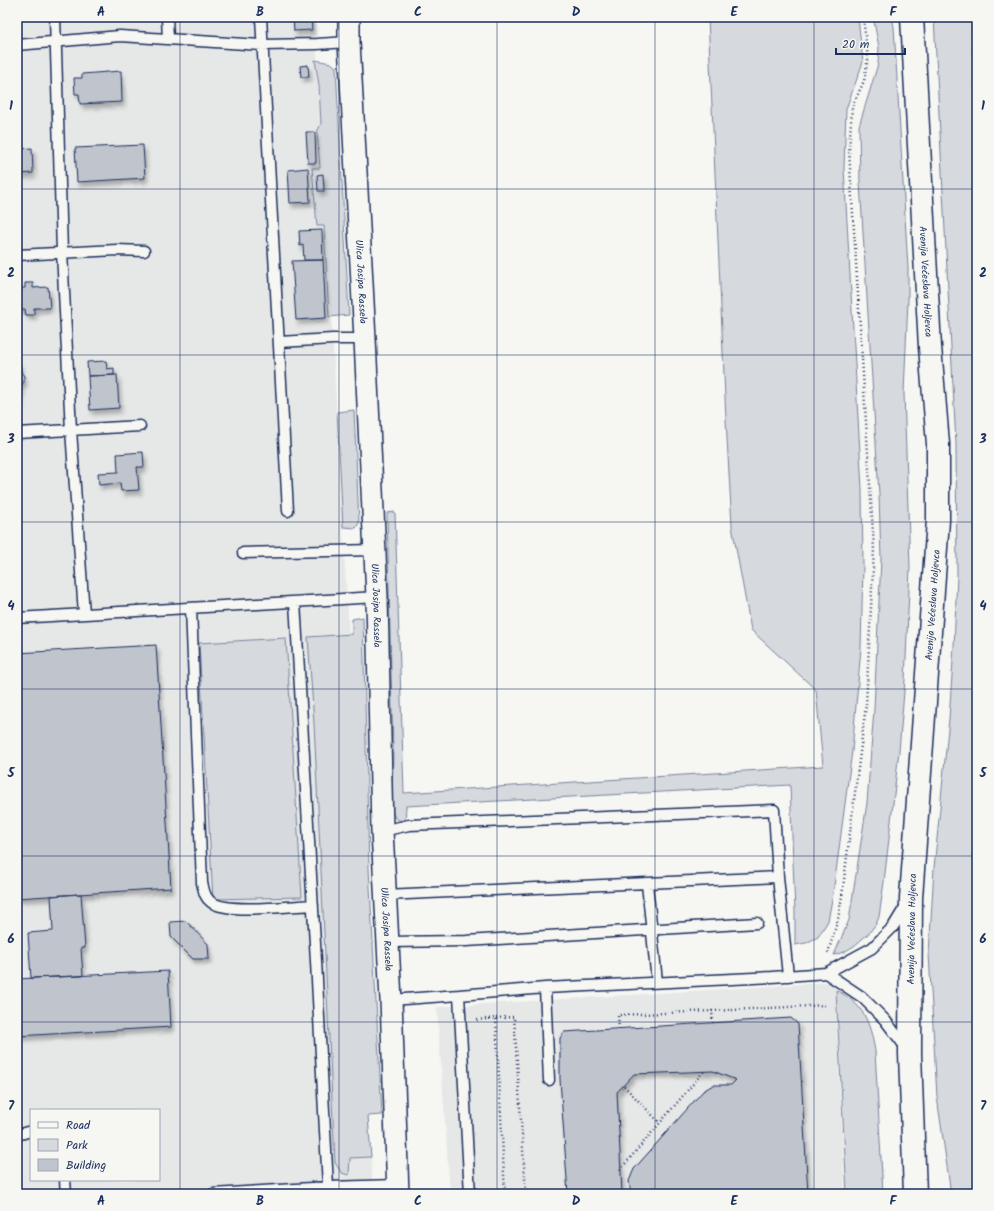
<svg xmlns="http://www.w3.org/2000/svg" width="994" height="1211" font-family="Kalam,sans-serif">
<defs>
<filter id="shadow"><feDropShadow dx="2.5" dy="4.5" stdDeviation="2" flood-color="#0004"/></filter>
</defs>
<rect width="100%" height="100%" fill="#f6f6f2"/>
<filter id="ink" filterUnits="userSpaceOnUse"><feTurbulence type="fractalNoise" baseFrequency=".025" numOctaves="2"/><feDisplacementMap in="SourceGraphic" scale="8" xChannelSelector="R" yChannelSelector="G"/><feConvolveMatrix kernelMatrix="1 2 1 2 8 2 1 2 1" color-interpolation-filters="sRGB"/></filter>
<g filter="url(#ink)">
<path fill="#e6e7e7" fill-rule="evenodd" d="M17 17H315L344 551 366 906 369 1113 373 1194H17ZM31 1110H159V1180H31Z
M835 982 845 1194H450L437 1007Z"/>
<path fill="#d6d9dd" stroke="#78849e" d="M708 17H858L863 62 846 109 844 168 862 489 863 565 861 648 852 751 833 894 828 921 818 937 806 943 795 945V912L790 785 406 806 405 823 395 818 392 811 393 749 387 513 395 512 404 793 823 766 816 690 751 630 732 526 726 420Z
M873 17H892L894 27 908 268V300L904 393 910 567 905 680 899 751 884 882 879 917 876 924 869 933 854 946 844 952 834 955 849 920 867 803 874 709 881 559 879 494 860 183 859 126 878 64 879 47Z
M934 17H971L977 118V1194H951L937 1097 929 954 934 868 949 719 954 646 957 576 956 444Z
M315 60 331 63 336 67 349 315 329 317 324 226H317L312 168H320L317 132 321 124 319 85Z
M354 410 359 523 356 528 343 527 337 412Z
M363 617 369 868 382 1115 368 1116 371 1157 350 1158 349 1175 342 1173 335 1163 314 723 308 637 352 634V619Z
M286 638 302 897 213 899 199 643Z
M836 990C864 1004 870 1022 875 1051L883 1194H847Z"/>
<path fill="#c0c4cd" stroke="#1b2f5e" filter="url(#shadow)" d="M293 17H311L312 30 294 31Z
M308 65 309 77H301L300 66Z
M121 71 122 102 80 104 79 94H75L74 78H82V74Z
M306 132H315L316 163H308Z
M143 145 145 178 77 182 75 148Z
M32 148 33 173 17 174V149Z
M308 168 310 202 290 203 288 170Z
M323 174 324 191H318L317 175Z
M322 230 323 260H304L303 245 300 246 299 231Z
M323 260 326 318 296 320 292 261Z
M25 283H33V288L48 287 50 308H34V315H26L25 309 17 310V288H25Z
M106 361 107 369 114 368V375L88 376 87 362Z
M17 363H20L21 372 24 376V382L21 386V397H19L20 404 17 405Z
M114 375H117L119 408 90 410 88 376Z
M143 452 144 467H137L139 490 121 491 120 483 99 485 98 473 118 472 117 454Z
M156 645 171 888 17 898V653Z
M81 894 85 948H81L83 976 31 978 28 933 53 931 51 896Z
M186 921 208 944 209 959H193L171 937 170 922Z
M168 971 171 1027 17 1036V979Z
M791 1018 798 1024 808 1194H631L629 1181 634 1169 703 1091 713 1085H731L736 1080 713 1071 634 1074 617 1092 622 1194H568L560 1079V1038L564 1032Z"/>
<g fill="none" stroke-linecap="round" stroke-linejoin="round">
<defs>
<path id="lane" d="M55 17 62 252 71 430 84 614
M167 17 168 39
M261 17 288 511
M17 45 120 36 262 45 317 44 349 42
M17 255 117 250 144 251
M279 342 333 339H365
M17 433 140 426
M243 553 375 550
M295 602 316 961 328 1187
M191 608 202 883C204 890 204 897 211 902 227 914 291 906 313 905
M17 618 377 597
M382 831 409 825 774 810 778 877
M647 884 657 982
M385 895 778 877 788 976
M387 942 466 941 757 923
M826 973 862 997 885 1020 907 1049
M545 988 549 1080
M391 1000 459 995
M17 1135 31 1131
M65 1180 66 1194
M213 1194 328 1187 397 1185
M470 1194 459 995 545 988 772 977 826 973 872 948 893 927 907 904"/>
<g id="street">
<path id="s1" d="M349 17V42L365 339 377 597 382 831 391 1000 398 1194"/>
</g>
<g id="secondary">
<path id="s2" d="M912 17 930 347 938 444V520L911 898 910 1053 915 1194"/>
</g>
</defs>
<use href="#lane" stroke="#1b2f5e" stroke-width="13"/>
<use href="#street" stroke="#1b2f5e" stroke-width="24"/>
<use href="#secondary" stroke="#1b2f5e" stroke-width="25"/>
<path stroke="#1b2f5e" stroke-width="2.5" stroke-dasharray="1 3" stroke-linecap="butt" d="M828 953 838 919 842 896 866 705 874 549 849 151 852 107 864 81 868 58 863 17
M496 1018 514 1017 526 1194
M477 1020 496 1018 505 1194
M713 1023 712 1011 827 1005
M619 1029 618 1015 712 1011
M624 1086 660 1123
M620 1170 704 1071
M539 1194 568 1193"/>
<use href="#lane" stroke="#f6f6f2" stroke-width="10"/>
<use href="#street" stroke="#f6f6f2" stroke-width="21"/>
<use href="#secondary" stroke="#f6f6f2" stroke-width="22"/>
</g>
</g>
<path fill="none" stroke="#1b2f5e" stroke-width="1" stroke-opacity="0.55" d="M180 17V1194M339 17V1194M497 17V1194M655 17V1194M814 17V1194M17 189H977M17 355H977M17 522H977M17 689H977M17 856H977M17 1022H977"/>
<g text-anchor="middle" stroke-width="4" stroke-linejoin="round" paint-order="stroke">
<g font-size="10" fill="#1b2f5e" stroke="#f6f6f2">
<text dy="4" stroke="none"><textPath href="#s1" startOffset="265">Ulica Josipa Rassela</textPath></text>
<text dy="4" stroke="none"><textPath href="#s2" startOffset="265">Avenija Većeslava Holjevca</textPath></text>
<text dy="4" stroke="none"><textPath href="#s1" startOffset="589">Ulica Josipa Rassela</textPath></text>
<text transform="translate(932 605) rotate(-86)" y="4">Avenija Većeslava Holjevca</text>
<text dy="4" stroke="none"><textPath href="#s1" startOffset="913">Ulica Josipa Rassela</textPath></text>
<text transform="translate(911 929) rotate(-89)" y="4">Avenija Većeslava Holjevca</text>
</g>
</g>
<rect width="994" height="1211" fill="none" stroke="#f6f6f2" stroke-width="44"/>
<rect x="30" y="1109" width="130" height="72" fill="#f6f6f2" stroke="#9ea6b7"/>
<rect x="38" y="1122" width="20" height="6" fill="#f6f6f2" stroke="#9ea6b7"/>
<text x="66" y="1129" font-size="12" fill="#1b2f5e">Road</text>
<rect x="38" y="1139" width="20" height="12" fill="#d6d9dd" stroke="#9ea6b7"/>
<text x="66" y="1149" font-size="12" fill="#1b2f5e">Park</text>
<rect x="38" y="1159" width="20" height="12" fill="#c0c4cd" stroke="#9ea6b7"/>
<text x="66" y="1169" font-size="12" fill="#1b2f5e">Building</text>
<path d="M836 48v6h69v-6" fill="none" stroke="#1b2f5e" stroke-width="2"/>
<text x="842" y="48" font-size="12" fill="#1b2f5e" stroke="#f6f6f2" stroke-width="3" paint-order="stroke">20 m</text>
<rect x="22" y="22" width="950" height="1167" fill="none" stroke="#1b2f5e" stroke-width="1.5"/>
<g font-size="13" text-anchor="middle" font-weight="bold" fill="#1b2f5e">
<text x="101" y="16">A</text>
<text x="260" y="16">B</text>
<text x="418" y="16">C</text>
<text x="576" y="16">D</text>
<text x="734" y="16">E</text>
<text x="893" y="16">F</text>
<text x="11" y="110">1</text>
<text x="983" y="110">1</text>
<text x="11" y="277">2</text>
<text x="983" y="277">2</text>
<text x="11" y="443">3</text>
<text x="983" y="443">3</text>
<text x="11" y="610">4</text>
<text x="983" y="610">4</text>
<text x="11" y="777">5</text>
<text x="983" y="777">5</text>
<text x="11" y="943">6</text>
<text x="983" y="943">6</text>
<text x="11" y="1110">7</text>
<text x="983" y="1110">7</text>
<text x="101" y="1205">A</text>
<text x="260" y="1205">B</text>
<text x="418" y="1205">C</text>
<text x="576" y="1205">D</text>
<text x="734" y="1205">E</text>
<text x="893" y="1205">F</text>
</g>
</svg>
